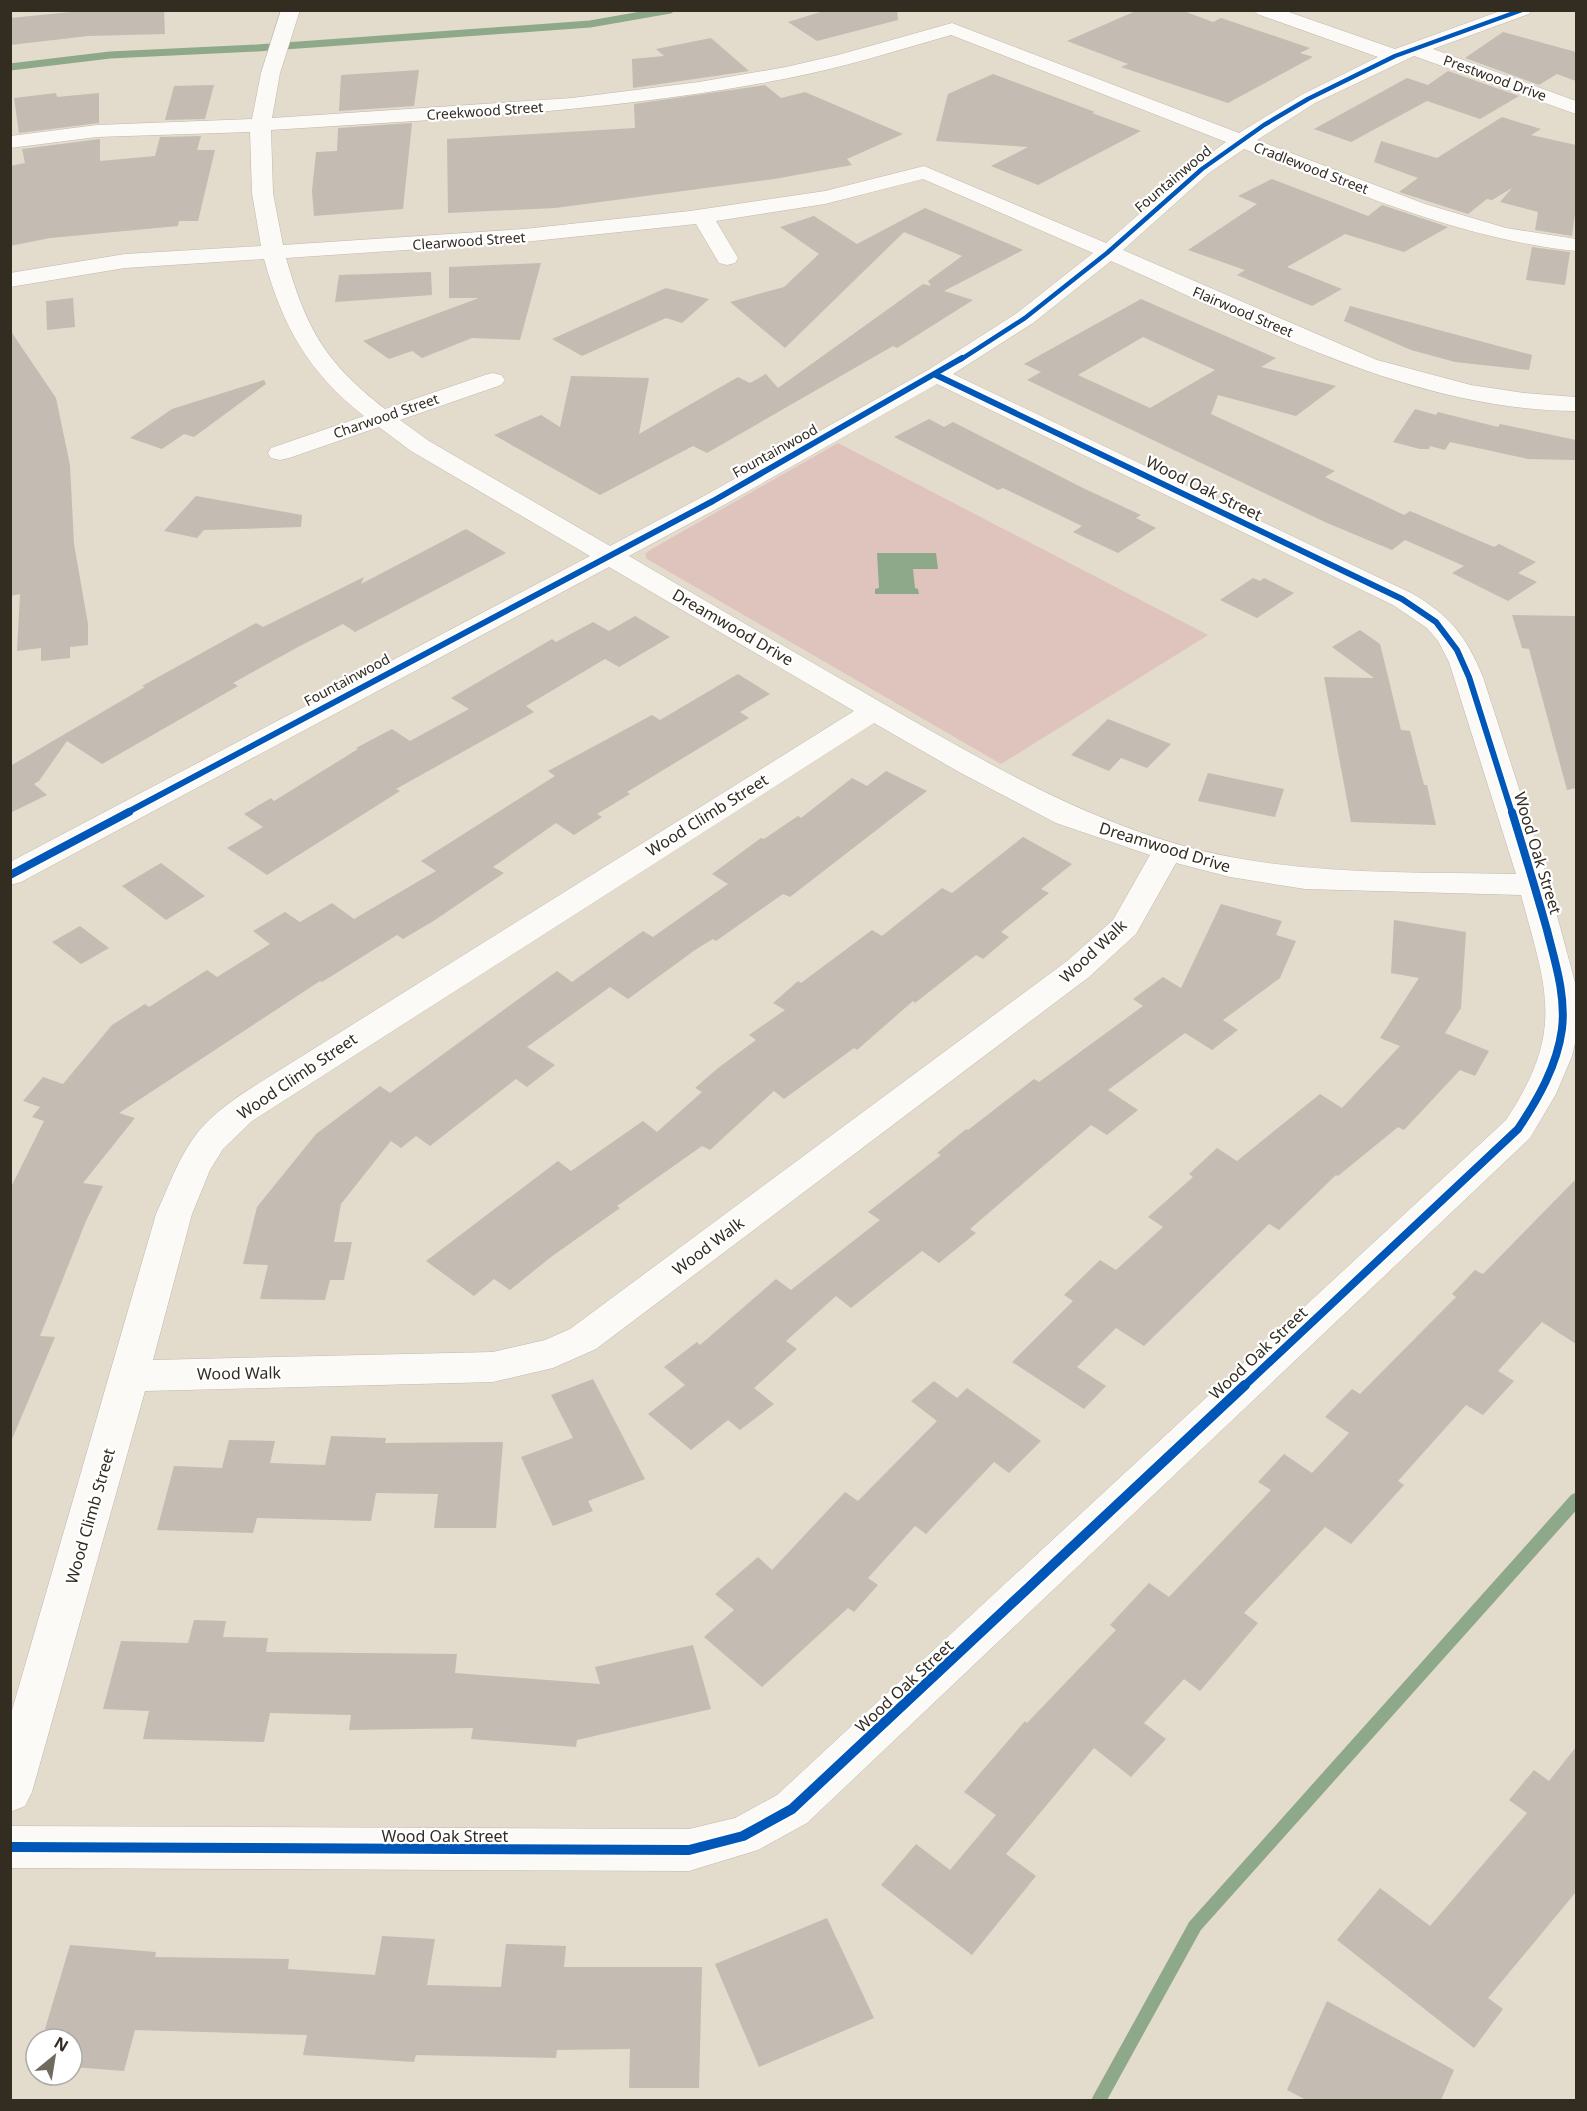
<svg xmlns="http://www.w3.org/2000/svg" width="1587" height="2111" font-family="'Noto Sans',sans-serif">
<rect width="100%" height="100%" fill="#e3dbcc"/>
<path fill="#dfc4bd" d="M838 443 1208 635 1001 764 647 559 645 554 650 550Z"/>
<path fill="#8ea88a" d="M877 553H936L938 569H913L915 588 918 589 919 594H875V589L879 588Z"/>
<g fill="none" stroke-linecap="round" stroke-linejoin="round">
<path stroke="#8ea88a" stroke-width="7" d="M10 67 110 55 257 48 590 24 670 10"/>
<path stroke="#8ea88a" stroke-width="14" d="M1099 2100 1195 1926 1576 1500"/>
</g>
<path fill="#c4bbb2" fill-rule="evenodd" d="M92 10H164L165 34 88 36 10 45V18Z
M827 10H897L898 20 817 41 788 22Z
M1138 10H1181L1213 22 1221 18 1310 48 1300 53 1313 57 1228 103 1121 67 1128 64 1067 41Z
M1503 32 1576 52V81L1557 74 1539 85 1465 58Z
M711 38 749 71 633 88 632 59 664 56 656 49Z
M419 70 414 106 339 111 341 75Z
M1448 71 1519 96 1480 119 1427 101 1351 142 1314 129 1407 78 1428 85Z
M993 74 1095 112 1092 113 1141 131 1038 185 991 166 1028 147 936 141 948 94Z
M214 85 205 119 165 120 174 86Z
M765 85 781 98 805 92 903 134 847 159 852 165 774 179 555 208 448 213 447 139 635 128 634 104Z
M56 93 57 97 99 93V123L19 133 14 98Z
M1502 117 1541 129 1531 135 1576 145V206L1572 236 1535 230 1538 212 1500 202 1512 188 1492 200 1487 199 1468 214 1399 192 1418 178 1374 162 1381 141 1437 158Z
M412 123 403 209 314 216 312 191 316 152 337 151 338 128Z
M201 136 197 150H215L198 221H179L178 226 50 238 10 246V166L25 163 22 149 100 139V161L155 156 160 137Z
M1272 179 1368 216 1382 205 1448 227 1404 252 1345 234 1287 267 1342 289 1312 306 1237 275 1245 270 1188 250 1257 204 1238 196Z
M925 208 1023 250 944 291 973 300 897 348 893 346 707 453 693 446 600 495 494 435 541 415 560 427 571 376 649 378 639 434 738 377 750 383 766 374 778 388 923 284 931 286 928 281 962 256 904 232 785 348 730 302 784 287 819 254 780 227 814 216 857 244Z
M1532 247 1570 252 1565 285 1526 280Z
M541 263 520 340 472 338 422 358 412 351 389 359 363 341 479 298H449V267Z
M431 272 432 295 335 302 339 275Z
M666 288 709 299 682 323 666 318 582 356 552 339Z
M73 298 75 327 47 330 46 301Z
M1141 299 1276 358 1261 367 1336 386 1296 416 1218 395 1211 414 1335 471 1325 477 1404 515 1410 511 1494 547 1499 544 1536 562 1518 573 1537 582 1508 601 1452 573 1464 566 1405 540 1392 550 1327 523 1027 380 1041 372 1024 364ZM1143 337 1215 370 1150 408 1078 375Z
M1350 306 1532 355 1529 370 1455 362 1411 350 1344 321Z
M10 330 56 398 70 465 74 544 88 624V645L70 647V658L41 661V648L17 651 20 594 10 596Z
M264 380 266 384 194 437 184 434 162 449 130 438 172 409Z
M1415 409 1436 415 1438 412 1498 427 1500 424 1576 440V460L1528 459 1450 442 1445 450 1430 446 1429 449H1420L1393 442Z
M929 419 944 427 953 422 1083 488 1141 515 1136 518 1156 528 1118 553 1073 532 1082 526 1003 488 998 490 894 437Z
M196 496 302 515 301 527 204 530 197 538 164 531Z
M466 529 506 553 355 632 343 624 298 647 233 683 238 686 102 764 67 741 39 781 34 784 47 795 10 813V764L12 765 145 687 142 686 256 623 263 627 364 577 361 584Z
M1253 578 1260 581 1264 578 1294 593 1257 618 1220 600Z
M1512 615 1576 616V788L1567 790 1529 649 1522 648Z
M635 616 670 637 619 667 605 659 526 706 534 712 396 789 400 791 267 875 227 848 263 827 244 814 271 798 274 801 358 749 356 748 392 729 410 741 469 709 451 698 552 639 556 642 593 622 609 631Z
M1360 630 1380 644 1401 730 1410 731 1424 785H1427L1436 825 1351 822 1324 677 1374 678 1332 647Z
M738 674 770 694 740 712 749 718 627 792 630 794 597 814 602 817 574 835 556 823 493 867 504 873 435 920 403 939 397 935 322 982 320 981 119 1113 135 1118 83 1183 103 1186 86 1221 40 1336 55 1337 10 1444V1189L44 1121 32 1117 40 1107 23 1101 43 1077 63 1084 112 1025 145 1004 149 1007 207 970 217 977 270 944 253 931 285 912 300 922 332 903 354 919 436 871 421 861 555 776 548 771 652 715 660 720Z
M1108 719 1171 744 1147 768 1121 758 1109 771 1071 755Z
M886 771 927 791 790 897 783 894 716 941 713 939 695 950 628 999 610 987 527 1047 555 1065 527 1087 516 1079 430 1146 416 1136 401 1148 391 1141 341 1204 334 1242H352L344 1280H330L325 1300 260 1299 268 1265 243 1264 257 1207 316 1134 380 1086 390 1093 557 971 572 982 643 931 653 937 728 884 712 874 761 838 764 839 798 816 801 818 852 778 867 786Z
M1208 773 1284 789 1275 817 1198 801Z
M1023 837 1072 864 1041 889 1049 893 1001 932 1009 937 983 959 976 955 915 1003 913 1001 857 1050 854 1048 784 1099 774 1091 710 1150 702 1146 617 1206 620 1208 551 1257 510 1290 494 1279 474 1296 426 1261 558 1161 571 1171 643 1121 657 1132 702 1092 695 1088 718 1068 756 1040 749 1035 785 1010 773 1003 798 981 801 983 872 930 882 936 942 888 952 893Z
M161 863 205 896 166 920 122 886Z
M1221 904 1282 921 1276 935 1296 941 1280 978 1223 1020 1238 1030 1212 1050 1185 1033 1108 1090 1138 1110 1107 1135 1091 1125 970 1229 976 1233 939 1263 922 1251 851 1308 836 1296 786 1341 797 1349 754 1388 774 1404 740 1430 728 1420 691 1450 648 1414 685 1385 664 1367 697 1342 700 1345 776 1279 791 1290 880 1220 868 1212 941 1155 937 1153 966 1129 968 1130 1034 1079 1039 1082 1143 1006 1133 999 1163 977 1181 988Z
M1394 920 1466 932 1461 1008 1445 1033 1489 1051 1475 1076 1460 1070 1404 1130 1398 1127 1338 1176 1336 1175 1279 1230 1269 1224 1144 1346 1116 1328 1077 1367 1106 1386 1084 1409 1012 1362 1073 1301 1064 1295 1100 1260 1116 1270 1163 1227 1148 1217 1193 1177 1189 1174 1217 1148 1237 1161 1320 1094 1342 1108 1400 1046 1380 1038 1419 978 1391 973Z
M80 926 109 948 81 964 52 942Z
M1576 1179V1344L1542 1322 1498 1371 1514 1381 1483 1415 1466 1405 1398 1481 1404 1485 1351 1544 1325 1527 1244 1613 1258 1623 1200 1691 1184 1679 1144 1723 1166 1739 1131 1777 1094 1748 1006 1854 1036 1876 972 1955 881 1885 916 1844 950 1870 996 1815 964 1792 1025 1721 1027 1723 1116 1630 1110 1625 1149 1583 1169 1597 1271 1490 1258 1482 1284 1454 1312 1473 1349 1433 1325 1417 1352 1389 1360 1394 1456 1297 1452 1294 1475 1270 1483 1274Z
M593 1379 645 1479 588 1501 593 1511 553 1526 521 1457 573 1438 551 1395Z
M934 1381 957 1398 967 1388 1041 1441 1009 1473 994 1462 926 1534 915 1526 868 1578 878 1585 854 1612 848 1608 762 1687 704 1637 734 1610 715 1594 758 1557 772 1570 845 1492 858 1501 937 1421 911 1401Z
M331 1436 386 1438 385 1443 503 1442 496 1528H434L438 1494 376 1493 371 1521 257 1518 253 1533 157 1530 174 1466 222 1468 229 1440 275 1441 270 1463 325 1465Z
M194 1620 226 1621 223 1637 268 1638 266 1652 457 1654 455 1673 600 1684 595 1667 693 1645 711 1709 577 1740 576 1747 471 1739 473 1728 349 1730 351 1715 270 1713 264 1742 143 1739 149 1711 103 1709 121 1641 188 1643Z
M1576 1747V1892L1488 1998 1503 2009 1474 2048 1337 1940 1380 1888 1430 1926 1527 1813 1509 1800 1534 1770 1549 1781Z
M827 1918 874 2018 759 2067 715 1964Z
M382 1936 435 1939 427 1985 501 1987 506 1944 566 1946 564 1967H702L699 2088H629L630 2049 557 2050 556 2058 416 2055 414 2062 303 2055 307 2035 135 2030 124 2071 72 2067V2039H65L67 2031 45 2029 70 1945 156 1952 155 1957 289 1959 288 1969 375 1975Z
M1327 2001 1454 2070 1441 2100H1306L1287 2090Z"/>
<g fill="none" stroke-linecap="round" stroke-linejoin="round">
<defs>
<path id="minor" d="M281 10H300L280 73 272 118 572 98 699 82 786 67 838 55 952 23 1239 133 1301 95 1378 57 1257 14 1255 10H1283L1395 49 1503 10H1531L1529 14 1433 49 1576 101V114L1414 56 1315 103 1257 140 1425 204 1506 228 1576 239V251C1460 239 1352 191 1244 149L1209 173 1123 250 1377 360 1471 385 1524 393 1576 397V411C1411 410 1259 326 1111 261L1033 323 953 374 1411 593C1450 615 1466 636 1483 677L1542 860 1576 986V1039L1572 1056 1556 1094 1530 1138 807 1823 758 1850 689 1871 10 1868V1826L689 1829 735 1818 777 1795 1506 1120C1565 1031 1547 991 1521 895L1305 889 1230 877 1176 863 1136 934 1089 977 596 1349 553 1368 493 1382 145 1391 32 1792 25 1806 10 1812V1717L156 1214C169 1186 179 1156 198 1132 217 1109 243 1093 267 1078L854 711 609 567 21 882 10 885V862L590 556 411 451 379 427 289 458 280 460 271 458 268 453 271 448 364 416C308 372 283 327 264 259L125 268 10 287V273L125 254 261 246 252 193 250 132 97 137 10 148V136L97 125 252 119 261 73ZM951 35 1226 142 1195 165 1106 243 924 166 825 191 690 211 524 229 283 245 273 193 271 130C443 119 615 112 784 79 841 68 896 51 951 35ZM923 179 1093 253 1017 313 928 370 704 496 610 546 429 441 400 420 501 385 505 380 501 375 493 373 485 375 385 409C325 362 307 330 286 258L524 242 696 224 719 263 727 265 735 263 738 258 716 221 825 204ZM937 384 1393 605 1427 628 1438 641 1449 662 1516 874C1421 872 1325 875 1231 857 1105 833 994 767 884 704 799 655 714 606 629 556L722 506ZM874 723 959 772 1056 823 1150 855 1113 920 1067 961 570 1329 545 1340 493 1352 153 1360 192 1214 210 1170 223 1149 252 1121Z"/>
</defs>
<use href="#minor" stroke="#bfb8ad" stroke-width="1"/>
<use href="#minor" fill="#fbfaf7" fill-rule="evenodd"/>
<defs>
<path id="cycleway-far3" d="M960 360 1025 318 1107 253 1202 169 1264 125 1308 99 1395 56 1522 10"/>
<path id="cycleway-far2" d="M936 375 1402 599 1436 622 1457 650 1469 677 1512 813
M126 813 713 501 962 358"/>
<path id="cycleway-far1" d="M10 875 129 812
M1243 1387 1518 1129C1538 1099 1557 1066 1562 1029 1566 995 1555 962 1547 930 1536 891 1524 851 1512 812"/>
<path id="cycleway" d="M10 1847 689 1850 743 1836 792 1809 1245 1385"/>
</defs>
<use href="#cycleway-far3" stroke="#fff" stroke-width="7"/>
<use href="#cycleway-far2" stroke="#fff" stroke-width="9"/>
<use href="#cycleway-far1" stroke="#fff" stroke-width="11"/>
<use href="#cycleway" stroke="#fff" stroke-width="14"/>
<use href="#cycleway-far3" stroke="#0057b8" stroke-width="4.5"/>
<use href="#cycleway-far2" stroke="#0057b8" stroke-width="6"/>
<use href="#cycleway-far1" stroke="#0057b8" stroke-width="8"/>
<use href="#cycleway" stroke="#0057b8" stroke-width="10"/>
</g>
<g text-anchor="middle" stroke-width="4.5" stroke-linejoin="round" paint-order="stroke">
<g font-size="14" fill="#322c21" stroke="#fff">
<text transform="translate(1495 78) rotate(20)" y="5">Prestwood Drive</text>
<text transform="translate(485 111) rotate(-4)" y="5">Creekwood Street</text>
<text transform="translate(1311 168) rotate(21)" y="5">Cradlewood Street</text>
<text transform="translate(1173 179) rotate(-40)" y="5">Fountainwood</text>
<text transform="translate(469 241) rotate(-4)" y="5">Clearwood Street</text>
<text transform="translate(1243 312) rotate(23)" y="5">Flairwood Street</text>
<text transform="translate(386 416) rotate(-19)" y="5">Charwood Street</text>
<text transform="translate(775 451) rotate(-29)" y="5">Fountainwood</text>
<text transform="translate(347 680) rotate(-28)" y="5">Fountainwood</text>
</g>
<g font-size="16" fill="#322c21" stroke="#fff">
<text transform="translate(1204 488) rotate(26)" y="6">Wood Oak Street</text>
<text transform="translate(733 627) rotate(30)" y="6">Dreamwood Drive</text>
<text transform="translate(707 815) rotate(-32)" y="6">Wood Climb Street</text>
<text transform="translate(1165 847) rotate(17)" y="6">Dreamwood Drive</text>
<text transform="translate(1538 853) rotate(73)" y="6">Wood Oak Street</text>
<text transform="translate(1093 951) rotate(-43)" y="6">Wood Walk</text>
<text transform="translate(297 1076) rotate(-34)" y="6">Wood Climb Street</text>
<text transform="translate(708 1246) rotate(-37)" y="6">Wood Walk</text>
<text transform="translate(1258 1353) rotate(-43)" y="6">Wood Oak Street</text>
<text transform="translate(239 1373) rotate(-1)" y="6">Wood Walk</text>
<text transform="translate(90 1516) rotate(-74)" y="6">Wood Climb Street</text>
<text transform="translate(904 1686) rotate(-43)" y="6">Wood Oak Street</text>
<text x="445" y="1842">Wood Oak Street</text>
</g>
</g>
<rect width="1587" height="2111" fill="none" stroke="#322c21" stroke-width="24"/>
<g transform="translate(54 2057) rotate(30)"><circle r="28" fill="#ffffff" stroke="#adaba6" stroke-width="1.5"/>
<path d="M0-4.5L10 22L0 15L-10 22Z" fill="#70695d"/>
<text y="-9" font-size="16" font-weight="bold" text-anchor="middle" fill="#322c21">N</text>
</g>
</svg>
